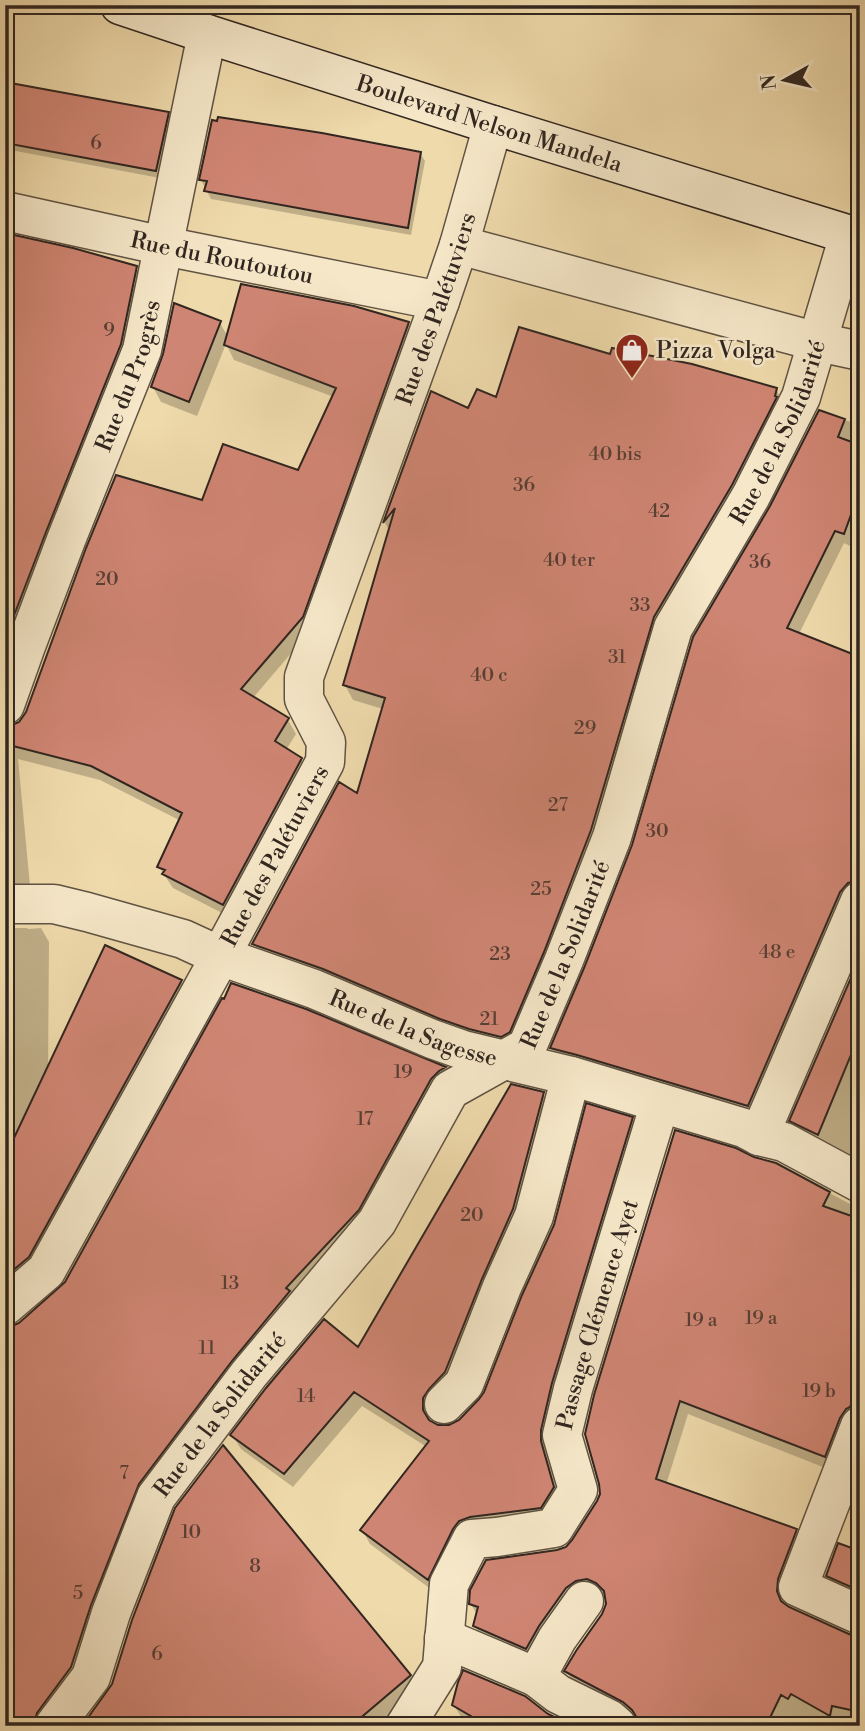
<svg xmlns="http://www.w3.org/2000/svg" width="865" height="1731" font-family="'Libre Bodoni',serif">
<rect width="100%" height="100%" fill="#efdaab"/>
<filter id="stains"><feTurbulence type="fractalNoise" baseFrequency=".00286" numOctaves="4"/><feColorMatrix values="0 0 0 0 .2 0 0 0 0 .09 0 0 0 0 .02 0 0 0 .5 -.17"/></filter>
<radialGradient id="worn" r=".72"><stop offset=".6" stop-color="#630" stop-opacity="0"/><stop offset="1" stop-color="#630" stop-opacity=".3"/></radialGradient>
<path fill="#0003" d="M5 85 168 114 172 122 160 178 5 149Z
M420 153 425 161 411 235 211 199 201 180Z
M5 238 136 267 144 281 128 359 5 676Z
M220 323 228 337 408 323 416 337 310 631 253 698 288 720 296 734 286 750 301 759 309 774 232 918 173 888 159 867 181 821 100 780 18 759 31 896 5 898V728L20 723 203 503 298 472 334 397 234 360 226 344 197 416 161 402 153 387Z
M611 356 776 389 784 404 510 1050 262 958 254 944 358 795 383 709 353 700 345 685 390 532 385 523 432 393 469 410Z
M820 412 860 425V551L844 543 799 634 860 659V896L756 1120 560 1063 552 1048 772 507Z
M5 928H27L28 929 41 928 49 942 48 1071 181 982 189 996 36 1271 5 1298Z
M860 961V1167L800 1135 791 1121Z
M305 1011 445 1069 453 1082 366 1224 294 1302 98 1620 45 1726H5L20 1324 67 1283Z
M543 1094 551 1108 521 1224 430 1413V1423L437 1427H449L460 1421 481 1401 632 1119 640 1133 548 1445V1457L561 1502 549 1522 479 1531 436 1593 370 1544 362 1530 427 1447 362 1406 293 1487 241 1449 232 1435 358 1350Z
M753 1159 775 1164 850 1204 860 1206V1421L833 1471 688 1414 666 1485 796 1530 804 1545 785 1595 784 1605 850 1637 860 1638V1726H640L639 1722 634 1717 575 1686 566 1671 604 1614 607 1604V1598L595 1593 535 1663 483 1641 475 1626 477 1615 471 1604 558 1551 566 1548 598 1502Z
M860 1552V1601L836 1590 828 1575Z
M410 1676 418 1690 376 1726H84Z
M454 1705 547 1715 569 1726H473L463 1720Z"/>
<path fill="#cf8573" stroke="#312620" stroke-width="2" d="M5 82 169 112 156 171 5 143Z
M218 117 322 133 421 152 408 228 204 191 207 181 199 180 212 120 217 121Z
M5 233 73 248 137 266 121 344 46 532 5 639Z
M241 284 354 306 409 322 303 617 241 689 289 718 275 741 302 758 223 905 162 874 165 870 157 867 182 813 91 766 5 744V726H10L19 722 26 712 86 548 116 475 202 500 223 444 298 470 336 388 224 345Z
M174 303 221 321 189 402 151 387 163 354Z
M519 327 610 354 612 348 692 364 777 388 775 396 777 397 732 485 654 617 591 830 544 952 510 1032 501 1037 469 1029 440 1019 323 969 252 944 339 782 357 793 385 698 343 685 395 508 383 523 431 391 468 408 477 389 496 397Z
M819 410 845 419 838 437 860 445V490L844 534 835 531 787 628 860 657V880L848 883 840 892 748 1106 577 1055 550 1048 584 968 632 845 693 637 770 506Z
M105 945 182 980 29 1257 5 1277V1157Z
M860 957V1033L818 1135 789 1121Z
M231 983 306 1009 446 1067 439 1071 431 1079 359 1210 286 1288 290 1291 232 1361 139 1484 91 1605 71 1667 37 1713 33 1726H5V1327H10L19 1323 65 1282 222 998 224 999Z
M511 1084 544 1092 513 1209 482 1279 445 1372 429 1389 423 1398V1410L429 1420 438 1425H449L459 1420 479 1399 484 1392 522 1295 554 1225 586 1103 633 1117 552 1383 541 1430V1441L554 1487 541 1508 470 1517 459 1521 453 1529 428 1580 360 1530 429 1441 354 1392 284 1474 230 1435 266 1388 324 1319 358 1347Z
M675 1130 736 1148 754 1157 776 1163 830 1192 823 1206 860 1219V1380L850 1407 846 1409 840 1418 825 1457 680 1401 656 1479 797 1529 778 1579 777 1591 781 1601 789 1607 851 1635 860 1636V1712L832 1706 830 1716 791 1694 788 1699 781 1695 766 1726H708L686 1717 681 1726H638L637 1718 632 1710 623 1702 564 1671 576 1651 602 1614 606 1604 604 1591 596 1583 587 1579 576 1581 566 1588 539 1626 526 1649 473 1626 478 1607 469 1604 470 1590 486 1560 557 1550 566 1547 572 1540 597 1501 600 1494 599 1484 585 1434 594 1395Z
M223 1445 411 1675 351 1726H82L112 1684 132 1620 175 1508Z
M838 1543 860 1551V1591L826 1576Z
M463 1670 525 1696 548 1714 573 1726H488L452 1705 458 1682Z"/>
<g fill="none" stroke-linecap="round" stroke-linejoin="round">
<defs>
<g id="street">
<path id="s1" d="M5 211 164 246 440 301"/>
<path d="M459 245 818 342 860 351"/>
<path id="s2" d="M5 705 26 646 66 540 142 350 207 34"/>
<path id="s3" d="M5 904H54L87 912 183 939 220 956 314 989 432 1039 463 1050 571 1076 744 1128 759 1136 784 1142 860 1183"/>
<path d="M759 1136 860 901"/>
<path id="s4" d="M5 1306 46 1271 214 968 325 762 326 742 304 699V677L440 301 459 245 493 125"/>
<path d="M444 1404 464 1384 502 1287 534 1216 571 1076"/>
<path d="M860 1426 798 1587 860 1615"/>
<path d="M444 1638 536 1677 558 1694 609 1719 617 1726"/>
<path d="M536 1677 557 1639 584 1601"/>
<path id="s5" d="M54 1726 91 1677 111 1613 156 1497 249 1374 377 1222 450 1090 527 1047 564 960 612 837 673 628 751 496 801 397 849 235"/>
<path id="s6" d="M405 1726 442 1667 449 1584 472 1539 497 1537 554 1528 578 1490 562 1435 573 1389 660 1103"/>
</g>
<g id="secondary">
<path id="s7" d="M120 5 207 34 493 125 860 238"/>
</g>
</defs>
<use href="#street" stroke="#605343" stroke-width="41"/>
<use href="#secondary" stroke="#312620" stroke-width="41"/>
<use href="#street" stroke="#f5e7c8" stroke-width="38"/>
<use href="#secondary" stroke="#f5e7c8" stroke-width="38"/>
</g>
<defs>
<symbol id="shop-pin" viewBox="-11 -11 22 30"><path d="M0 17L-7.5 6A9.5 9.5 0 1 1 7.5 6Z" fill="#8f2418" stroke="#f5e7c8"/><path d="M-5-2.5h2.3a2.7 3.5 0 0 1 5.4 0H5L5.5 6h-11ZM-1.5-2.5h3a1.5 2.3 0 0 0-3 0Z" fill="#fff"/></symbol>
</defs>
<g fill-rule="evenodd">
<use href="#shop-pin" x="613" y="331" width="38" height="52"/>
</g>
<g text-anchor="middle" stroke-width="5" stroke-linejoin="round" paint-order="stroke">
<g font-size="19" fill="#583e35">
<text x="96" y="149">6</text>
<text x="109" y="336">9</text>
<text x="615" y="460">40 bis</text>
<text x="524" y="491">36</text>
<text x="659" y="517">42</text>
<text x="569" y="566">40 ter</text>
<text x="760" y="568">36</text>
<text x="107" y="585">20</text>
<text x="640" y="611">33</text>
<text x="617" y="663">31</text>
<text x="489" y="681">40 c</text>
<text x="585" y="734">29</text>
<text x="558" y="811">27</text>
<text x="657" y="837">30</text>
<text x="541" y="895">25</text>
<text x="777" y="958">48 e</text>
<text x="500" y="960">23</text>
<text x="489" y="1025">21</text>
<text x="403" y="1078">19</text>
<text x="365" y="1125">17</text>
<text x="472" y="1221">20</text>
<text x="230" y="1289">13</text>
<text x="761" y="1324">19 a</text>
<text x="701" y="1326">19 a</text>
<text x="207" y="1354">11</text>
<text x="819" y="1397">19 b</text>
<text x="306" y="1402">14</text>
<text x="124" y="1479">7</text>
<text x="191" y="1538">10</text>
<text x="255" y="1572">8</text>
<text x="78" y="1599">5</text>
<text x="157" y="1660">6</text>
</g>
<g font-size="23" fill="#312620" stroke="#f5e7c8">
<text dy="8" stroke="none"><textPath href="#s7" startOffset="388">Boulevard Nelson Mandela</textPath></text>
<text dy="8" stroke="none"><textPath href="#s1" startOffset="222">Rue du Routoutou</textPath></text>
<text dy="8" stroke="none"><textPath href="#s4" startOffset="1116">Rue des Palétuviers</textPath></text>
<text dy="8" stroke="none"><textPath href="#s2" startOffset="352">Rue du Progrès</textPath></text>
<text dy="8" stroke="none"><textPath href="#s5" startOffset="1512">Rue de la Solidarité</textPath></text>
<text dy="8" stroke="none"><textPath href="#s4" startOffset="528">Rue des Palétuviers</textPath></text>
<text dy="8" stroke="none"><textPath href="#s5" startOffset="945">Rue de la Solidarité</textPath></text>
<text dy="8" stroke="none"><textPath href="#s3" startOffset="430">Rue de la Sagesse</textPath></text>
<text dy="8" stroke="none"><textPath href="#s6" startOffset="514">Passage Clémence Ayet</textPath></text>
<text dy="8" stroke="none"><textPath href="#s5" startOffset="357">Rue de la Solidarité</textPath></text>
</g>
<g font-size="23" fill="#312620" stroke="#f5e7c8" text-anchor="start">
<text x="656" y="358">Pizza Volga</text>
</g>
</g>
<rect width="865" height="1731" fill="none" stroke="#efdaab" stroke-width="28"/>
<rect x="7" y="7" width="851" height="1717" fill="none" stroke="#312620" stroke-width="3.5"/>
<rect x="14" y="14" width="837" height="1703" fill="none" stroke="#312620" stroke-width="2"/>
<g transform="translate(785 80) rotate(262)" stroke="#f5e7c8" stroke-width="5" paint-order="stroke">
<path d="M0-5L12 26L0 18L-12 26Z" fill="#312620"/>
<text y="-10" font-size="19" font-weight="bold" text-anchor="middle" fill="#312620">N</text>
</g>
<rect width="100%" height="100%" filter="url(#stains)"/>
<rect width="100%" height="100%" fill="url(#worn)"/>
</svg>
